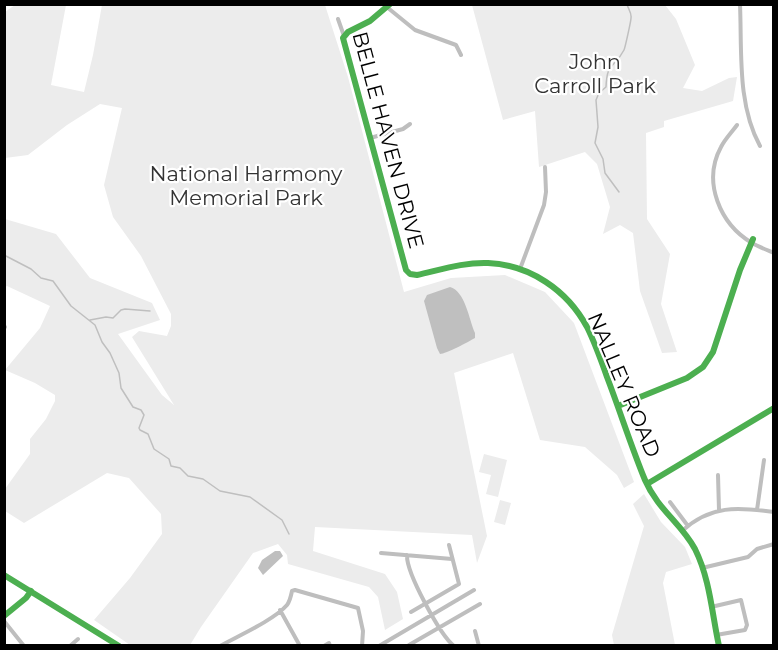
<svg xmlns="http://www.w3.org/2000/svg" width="778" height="650" font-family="Montserrat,sans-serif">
<rect width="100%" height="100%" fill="#fff"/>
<path fill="#ececec" d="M15 5H66L51 85 84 92 93 55 102 5H325L348 77 404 292 451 278 505 275 545 292 574 323 634 482 624 488 617 475 585 447 540 440 513 353 454 373 487 536 477 563 472 535 315 527 313 551 385 574 397 592 403 619 385 630 378 597 369 587 288 564 287 555 278 544 253 553 201 627 190 645H130L94 620 130 578 162 534 161 514 129 478 107 473 24 523 5 511V489L30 454V439L46 419 55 401V395L35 383 5 370 40 328 50 306 7 286 5 287V219L56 234 90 278 152 303 160 320 118 334 162 395 174 405 132 337 139 331 167 336 171 326V314L141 256 113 217 104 185 122 108 100 104 67 125 28 155 5 158V12Z
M472 5H665L676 19 695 65 683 88 702 91 729 78 737 77 733 101 664 121V127L646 133 647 219 670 254 661 304 677 352 662 353 640 291 633 233 620 225 603 234 610 207 597 164 585 152 539 167 535 111 503 120Z
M484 454 507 460 498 497 486 494 491 475 479 472Z
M644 494 661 522 685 547 692 564 666 572 663 583 675 645H614L612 635 644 526 633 504Z
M500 500 511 503 505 525 494 522Z"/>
<path fill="#bfbfbf" d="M450 287C465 291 469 319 475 333V338C468 342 446 354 440 354L437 348 424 301 427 295Z
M275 551H280L283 556 263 575 258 568 262 560Z"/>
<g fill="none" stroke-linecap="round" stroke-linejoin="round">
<path stroke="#bfbfbf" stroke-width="1.5" d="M619 192 605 173 603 159 595 143 598 127 596 100 599 93 606 87C607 61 614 69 624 50 625 48 631 21 631 18 632 13 628 9 627 4
M4 255 31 269 41 278 53 281 71 306 95 325 102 342 110 353 119 373 121 388 133 407 141 410 144 415 139 428 140 430 148 434 154 449 169 459 171 466 180 468 188 476 203 479 220 491 250 497 282 520 289 534
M90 320 106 317 113 318 121 310 125 309 150 311"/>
<path stroke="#bebebe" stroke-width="4" d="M740 4C742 51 737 104 760 146
M388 8 415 30 456 45 461 55
M338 19 344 36
M737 125C732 132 725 139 721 147 702 182 720 224 752 243 759 247 767 250 774 253
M370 138 403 129 410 124
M520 269 544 205 546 192 545 167
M4 327H5
M718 475 719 510
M670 502 688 526
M757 510 764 460
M682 531C711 505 737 507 774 512
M381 553 452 559
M407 555C406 572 440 635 454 646
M702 568 748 557 757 549 774 544
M711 607 741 600 747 625 745 630 716 635
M280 610 300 646
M411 612 459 584 449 545
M4 621 24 646
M475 631 479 646
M409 645 480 604
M70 646 78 639
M220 646C238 636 274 620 287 605 290 601 291 596 292 591L295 590 358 608 363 631 362 646
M324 646 329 643 330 646
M379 646 474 590"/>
<path stroke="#4caf50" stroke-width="6" d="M390 4 370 21 348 32 343 38 406 270 410 274 417 275C440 270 464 262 488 263 530 265 567 290 587 327 595 343 601 360 607 377 620 411 631 446 645 480 658 510 681 523 695 549 710 579 712 614 719 646
M618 406 687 378 703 367 713 352 740 270 753 239
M647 484 774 408
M4 575 119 646
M4 616 26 598 31 591"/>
</g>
<g text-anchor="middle" stroke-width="4.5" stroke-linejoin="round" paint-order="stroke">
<g font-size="21" fill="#333" stroke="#fff">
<text x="595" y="69">John<tspan x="595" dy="24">Carroll Park</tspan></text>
<text x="246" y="181">National Harmony<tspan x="246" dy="24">Memorial Park</tspan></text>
</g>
<g font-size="21" fill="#000" stroke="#fff">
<text transform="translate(388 140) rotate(75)" y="7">BELLE HAVEN DRIVE</text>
<text transform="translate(624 385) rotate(67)" y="7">NALLEY ROAD</text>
</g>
</g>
<rect width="778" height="650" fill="none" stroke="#000000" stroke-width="12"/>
</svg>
